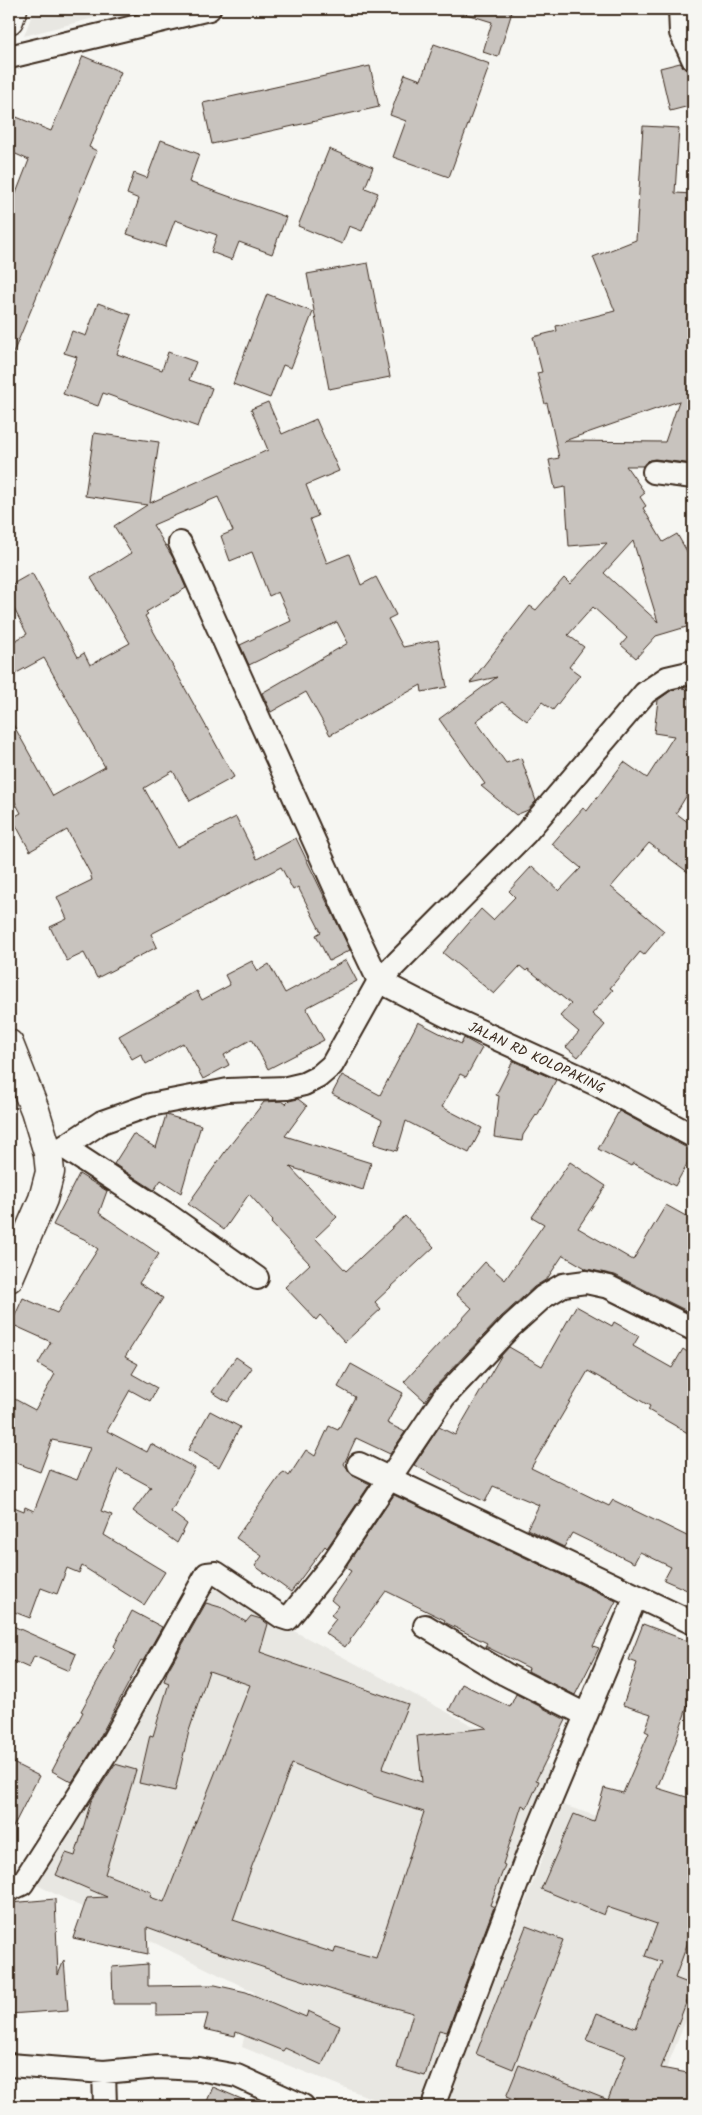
<svg xmlns="http://www.w3.org/2000/svg" width="702" height="2115" font-family="Kalam,sans-serif">
<rect width="100%" height="100%" fill="#f6f6f2"/>
<filter id="ink" filterUnits="userSpaceOnUse"><feTurbulence type="fractalNoise" baseFrequency=".02" numOctaves="2"/><feDisplacementMap in="SourceGraphic" scale="10" xChannelSelector="R" yChannelSelector="G"/><feConvolveMatrix kernelMatrix="1 2 1 2 8 2 1 2 1" color-interpolation-filters="sRGB"/></filter>
<g filter="url(#ink)">
<path fill="#e8e7e2" d="M34 9H129L24 36Z
M192 1577 551 1767 462 2018 426 2106H391L242 2047 254 1992 35 1884Z
M563 1805 693 1848V2003L651 2106H446Z"/>
<path fill="#c8c3be" stroke="#3b2a1e" fill-rule="evenodd" d="M464 9H503L512 12 498 57 483 52 492 22 463 13Z
M434 44 490 64 449 177 393 157 406 121 390 115 405 74 421 80Z
M83 56 121 72 89 147 97 151 9 363V199L13 201 29 160 9 151V114L51 131Z
M680 63 686 70 693 72V105L670 111 660 68Z
M370 66 379 107 212 144 203 103Z
M643 126 679 128 675 193 693 194V464L655 459 649 460 643 466H626L645 493 640 497 646 506 643 508 663 542 677 534 693 562V625L656 636 636 658 621 645 627 638 593 607 568 635 584 647 569 667 580 675 553 710 542 702 527 721 502 702 476 721 506 763 521 758 536 801 528 810 516 815 481 786 485 784 439 719 497 677 470 683 530 606 536 610 564 578 570 584 607 543 569 546 565 487 555 489 549 460 559 458 547 403 545 404 537 373 542 372 533 337 557 331 556 326 615 311 593 257 636 240ZM679 401 665 442 564 441ZM633 541 658 622 604 573Z
M161 140 199 154 189 182 286 217 272 254 239 242 232 260 211 252 217 235 175 220 165 247 127 234 139 199 127 194 134 173 147 178Z
M329 149 373 167 365 188 378 193 362 231 349 226 342 244 298 226Z
M368 263 390 377 329 389 307 274Z
M267 294 313 312 291 368 283 365 270 398 233 384Z
M98 303 131 315 117 354 162 370 168 352 196 362 189 380 212 388 198 427 103 393 98 406 63 394 77 357 64 353 72 331 86 336Z
M268 402 282 434 316 419 339 471 306 485 318 516 310 519 327 563 349 554 361 585 376 577 396 615 388 619 403 647 438 640 447 687 422 692 421 685 330 735 306 692 271 712 262 693 348 643 337 622 249 665 240 645 291 621 278 592 269 596 252 552 230 561 221 536 233 531 218 497 153 525 173 558 186 588 146 612 148 614 145 616 234 777 190 801 173 771 144 788 177 847 236 817 257 859 296 838 350 950 329 961 316 935 321 932 298 887 293 890 281 867 151 934 157 947 97 978 84 953 67 961 50 927 67 919 57 897 92 880 90 873 67 830 30 851 12 818 21 813 9 791V717L53 796 105 767 44 658 9 677V644L27 634 9 599V586L32 573 78 657 84 653 90 665 130 643 91 578 131 553 114 526 147 505 85 496 94 433 159 442 150 503 268 450 251 409Z
M681 688 693 690V785L676 813 693 826V876L649 843 611 887 664 931 644 955 640 952 610 988 613 990 592 1014 605 1025 578 1057 566 1047 579 1032 560 1016 571 1004 528 969 526 971 520 966 494 994 443 953 481 909 493 920 515 897 509 891 532 866 559 891 581 868 552 844 583 808 587 811 624 762 647 778 674 736 654 733 658 700 672 690Z
M346 960 357 981 306 1008 324 1040 268 1069 252 1039 224 1055 229 1065 203 1079 183 1043 146 1064 141 1054 132 1059 119 1036 197 991 202 1000 230 985 225 975 252 961 258 971 269 964 285 993Z
M418 1022 461 1044 464 1038 482 1048 466 1077 460 1074 442 1107 482 1128 469 1153 406 1121 397 1151 374 1144 382 1120 332 1094 342 1075 380 1095Z
M513 1061 556 1080 537 1116 536 1115 523 1135 522 1141 494 1137 499 1096 496 1095Z
M298 1099 307 1106 285 1136 371 1163 363 1190 290 1167 337 1217 315 1238 346 1271 405 1216 434 1247 375 1302 381 1309 345 1342 320 1315 316 1320 285 1287 310 1264 271 1223 273 1221 249 1194 224 1230 188 1204 227 1149 264 1102 282 1101 286 1104 289 1101Z
M619 1111 687 1148 693 1149V1153L675 1186 633 1163 631 1166 598 1149Z
M166 1115 201 1125 181 1193 161 1180 154 1190 114 1164 133 1134 156 1148Z
M570 1162 606 1186 578 1228 633 1260 666 1205 693 1220V1314L615 1275 587 1269 563 1255 547 1279 534 1287 501 1317 434 1388 425 1401 404 1382 472 1308 456 1294 485 1262 505 1280 544 1224 532 1217Z
M79 1174 107 1191 99 1213 159 1254 139 1283 163 1298 125 1357 138 1364 132 1374 157 1388 150 1401 130 1390 107 1431 147 1452 151 1444 195 1468 171 1512 187 1524 177 1543 133 1511 151 1487 118 1469 101 1511 112 1515 104 1535 165 1572 144 1605 82 1566 79 1573 67 1568 57 1594 41 1588 30 1618 9 1610V1505L24 1511 25 1507 34 1511 50 1470 77 1480 90 1448 52 1440 40 1472 9 1460V1396L35 1410 55 1374 38 1364 51 1342 11 1324 23 1298 57 1313 98 1249 84 1239 53 1225Z
M576 1306 612 1326 614 1322 639 1336 633 1346 672 1368 683 1349 693 1356V1436L648 1410 650 1406 588 1371 531 1468 609 1506 613 1500 693 1539V1576L687 1590 664 1580 671 1567 640 1552 634 1563 572 1533 564 1547 527 1529 539 1505 493 1486 485 1502 414 1465 439 1427 455 1435 501 1356 509 1347 542 1366Z
M236 1357 252 1368 228 1402 212 1392Z
M351 1364 403 1393 387 1423 405 1432 390 1454 356 1438 344 1464 353 1476 370 1484 327 1548 325 1546 291 1592 255 1566 262 1556 236 1538 281 1474 284 1472 289 1476 306 1450 315 1456 329 1426 338 1430 355 1397 338 1387Z
M210 1411 240 1427 219 1467 188 1450Z
M394 1495 616 1601 593 1646 599 1648 575 1695 528 1671 529 1668 485 1646 487 1643 444 1622 445 1620 386 1591 345 1647 325 1633 336 1619 331 1615 338 1606 331 1600 351 1571 346 1568 348 1563Z
M206 1603 223 1608 246 1622 251 1616 261 1619 268 1624 260 1652 408 1704 382 1769 422 1782 417 1736 487 1728 449 1710 462 1684 510 1707 516 1694 566 1720 536 1780 539 1781 527 1808 522 1805 503 1864 505 1865 490 1905 494 1907 447 2032 439 2030 425 2076 397 2068 413 2013 348 1995 213 1951 147 1927 148 1954 73 1938 87 1898 107 1897 56 1875 66 1853 75 1856 91 1801 115 1764 136 1770 105 1874 151 1892 150 1897 164 1902 250 1685 209 1671 189 1731 175 1791 139 1783 150 1735 153 1736 169 1683 164 1681 167 1672ZM292 1764 373 1796 424 1812 376 1958 336 1947 334 1953 233 1920 252 1866Z
M132 1611 162 1627 143 1661 141 1660 95 1746 72 1782 52 1771 83 1712 81 1711 116 1648 114 1646Z
M643 1624 693 1643V1690L673 1749 657 1788 693 1799V1928L675 1978 693 1985 661 2068 693 2074V2106H528L506 2097 519 2065 608 2100 626 2055 586 2040 597 2013 636 2028 662 1962 645 1956 657 1924 607 1907 604 1915 541 1889 574 1814 594 1822 604 1788 623 1793 649 1733 645 1731 651 1714 623 1705 637 1663 629 1660Z
M13 1626 76 1654 69 1671 34 1656 29 1668 9 1659V1636Z
M9 1761 39 1776 9 1835Z
M55 1899 58 1975 64 1960 68 2010 9 2014V1955H12L10 1903Z
M526 1926 563 1940 513 2069 476 2054Z
M148 1964V1986L215 1985 246 1992 306 2017 308 2011 340 2026 322 2065 285 2048 283 2051 236 2032 235 2036 204 2029 208 2014 156 2015V2004H113L112 1967Z
M213 2087 258 2106H205Z"/>
<g fill="none" stroke-linecap="round" stroke-linejoin="round">
<defs>
<path id="minor" d="M680 9 681 33 693 59
M9 57 209 9
M654 472 693 477
M180 543 347 914 379 981 447 1016 598 1085 693 1136
M64 1147 168 1215 257 1278
M48 1153 64 1147 102 1122 150 1105 228 1090 287 1088 304 1084 318 1077 332 1065 379 981 525 834 645 693 667 678 693 672
M359 1464 693 1623
M425 1626 505 1674 586 1715
M9 1890 22 1884 106 1753 207 1574 216 1573 282 1617 288 1619 332 1564 444 1397 511 1326 543 1297 563 1285 586 1282 609 1287 693 1329
M9 2065 104 2072 158 2067 199 2069 237 2076 303 2106
M104 2072 105 2106
M433 2106 528 1854 636 1596"/>
<path id="major" d="M9 20 13 9
M9 1044 35 1110 48 1153 50 1172 43 1199 9 1278"/>
</defs>
<use href="#minor" stroke="#3b2a1e" stroke-width="26"/>
<use href="#major" stroke="#3b2a1e" stroke-width="31"/>
<use href="#minor" stroke="#f6f6f2" stroke-width="22"/>
<use href="#major" stroke="#f6f6f2" stroke-width="28"/>
</g>
</g>
<g text-anchor="middle" stroke-width="4" stroke-linejoin="round" paint-order="stroke">
<g font-size="14" fill="#3b2a1e" stroke="#f6f6f2">
<text transform="translate(537 1057) rotate(25)" y="5">JALAN RD KOLOPAKING</text>
</g>
</g>
<rect width="702" height="2115" fill="none" stroke="#f6f6f2" stroke-width="30"/>
<rect x="15" y="15" width="672" height="2085" fill="none" stroke="#3b2a1e" stroke-width="2" filter="url(#ink)"/>
</svg>
